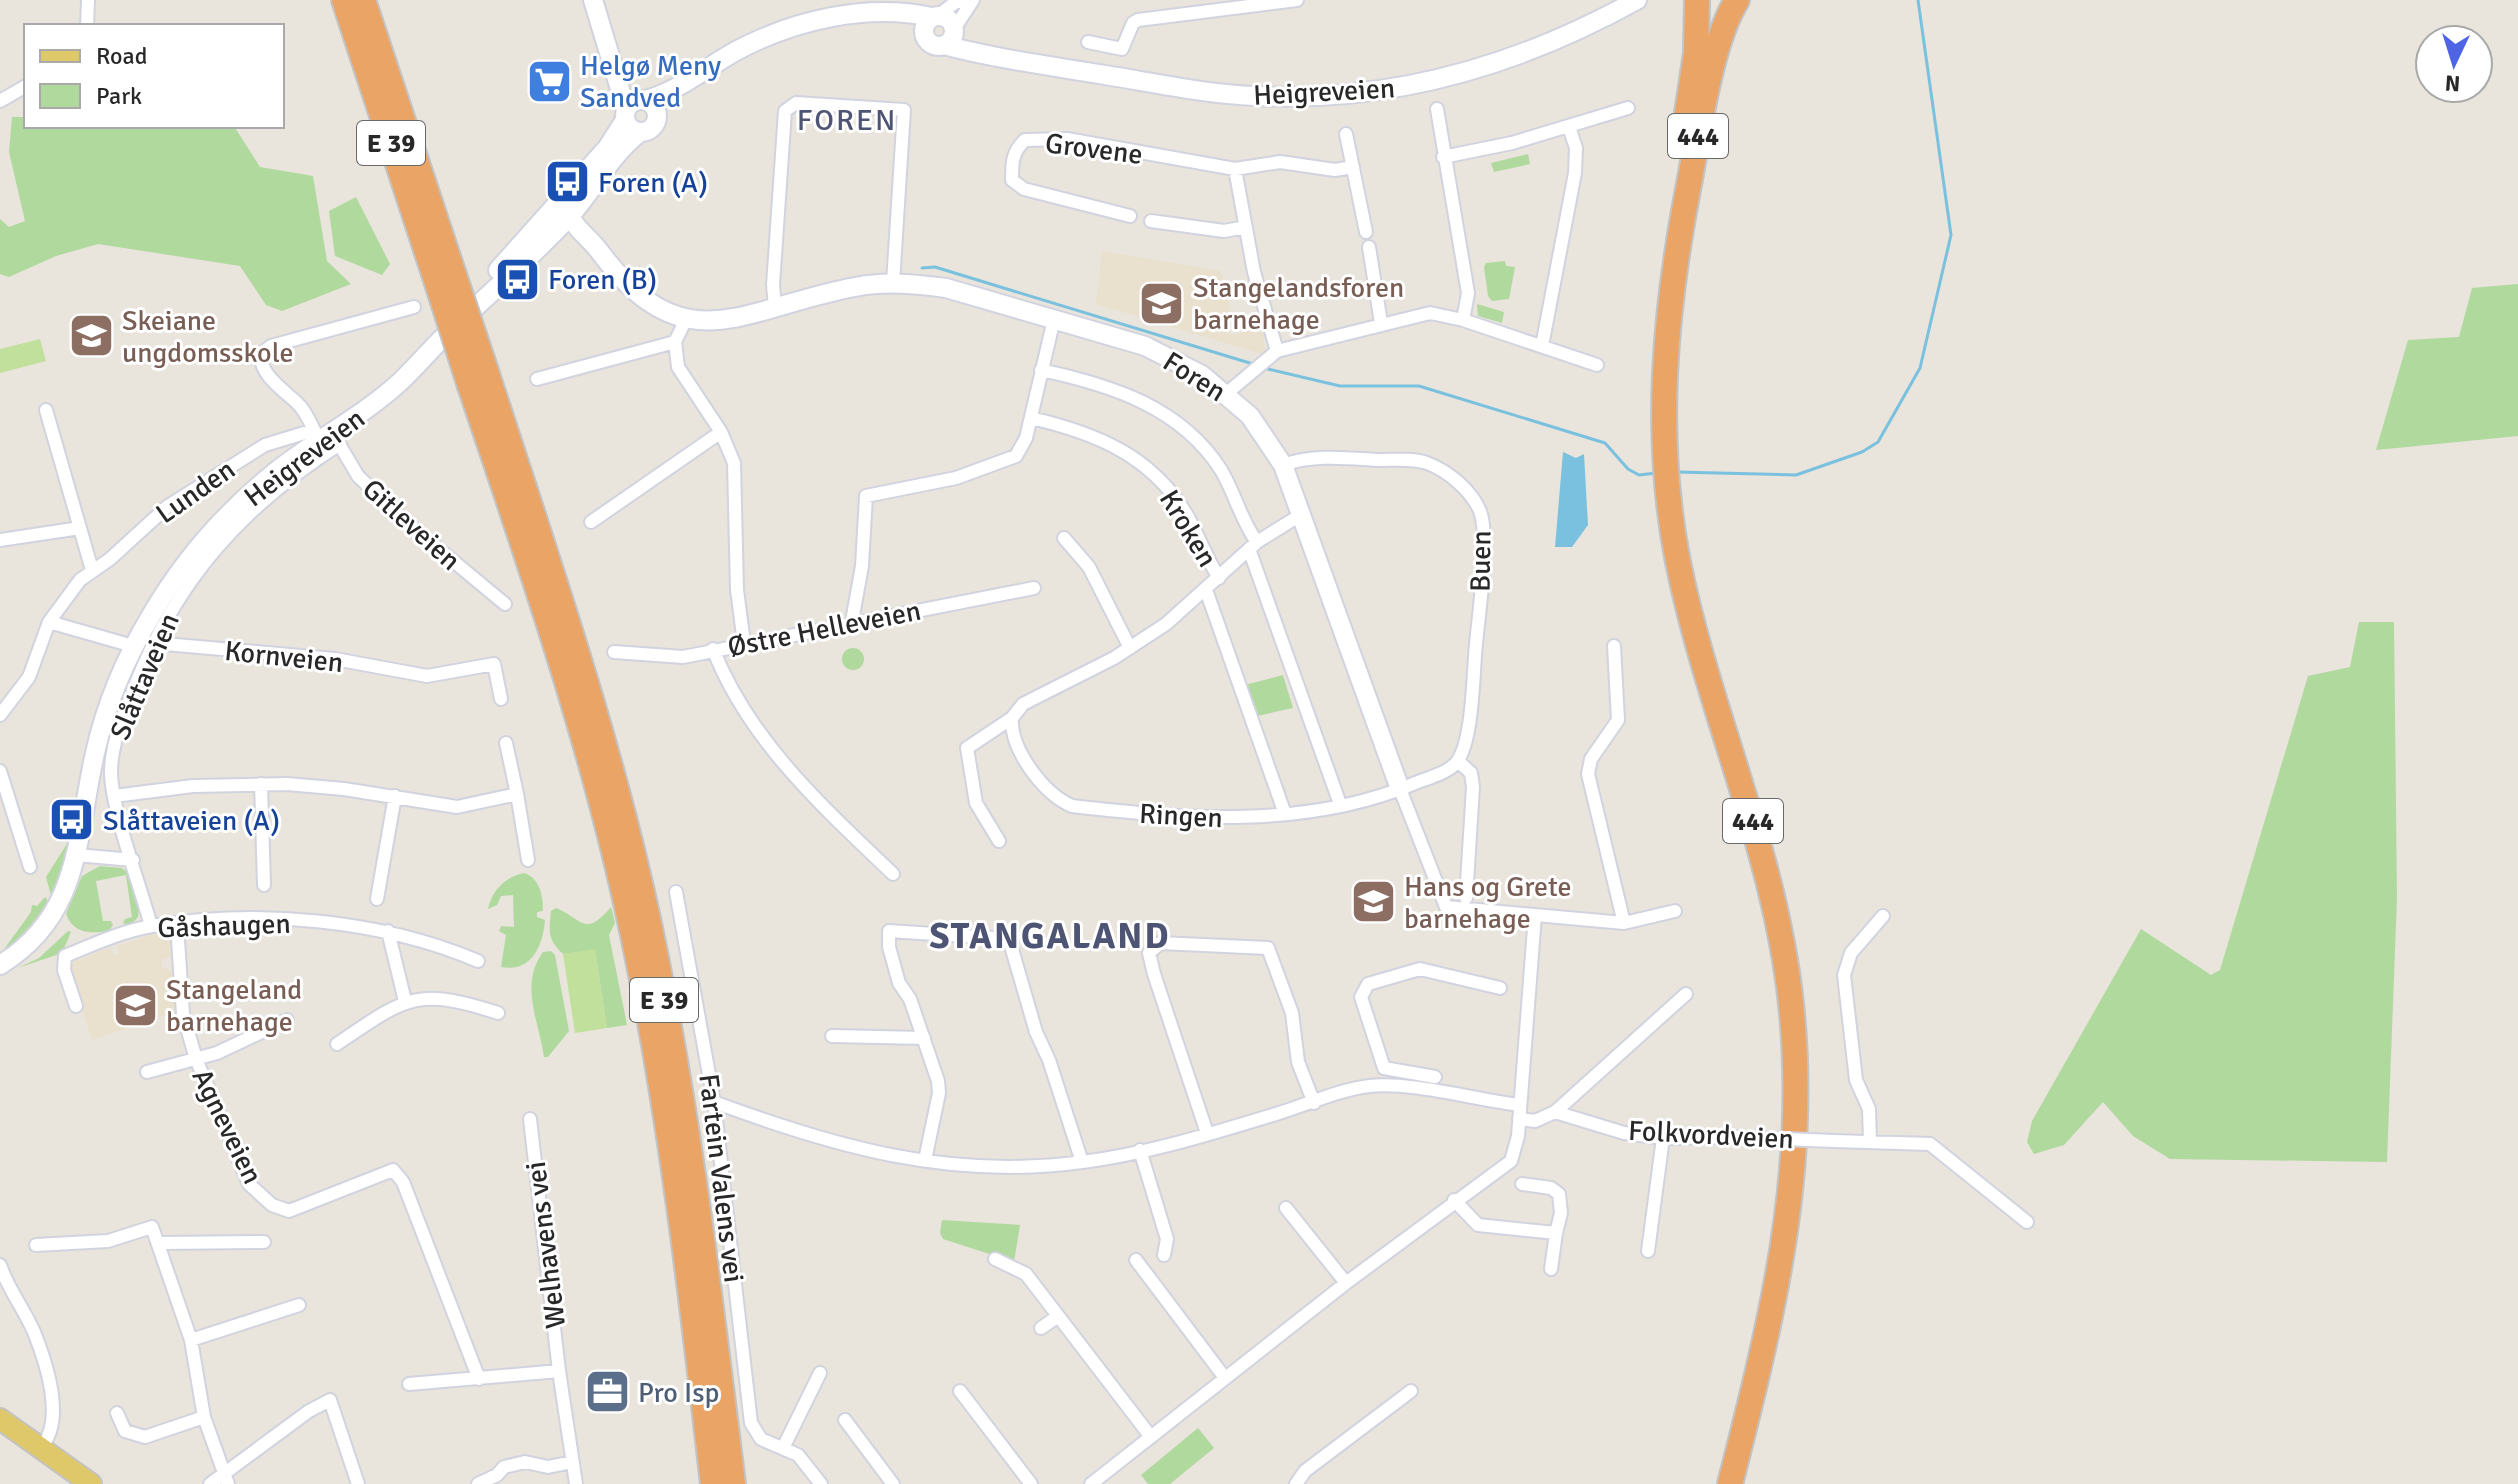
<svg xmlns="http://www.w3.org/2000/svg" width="2518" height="1484" font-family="Signika,sans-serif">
<rect width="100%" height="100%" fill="#e9e4dc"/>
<path fill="#e9e1cd" d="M1102 251 1221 271 1230 311 1227 312 1230 335 1259 329 1263 333 1265 351 1262 354 1096 304Z
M157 933 172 939 174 956 161 960 162 968 174 971 176 1012 92 1040 70 970 73 962 110 948 115 956 119 954 117 946Z"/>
<path fill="#b0d99e" d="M12 117H26V126H234L260 167 313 176 327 261 351 284 282 311 266 305 240 266 98 244 56 256 9 277 0 274V219L9 227 25 221 9 152Z
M1528 154 1530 164 1494 172 1491 163Z
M356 197 390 264 382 275 335 256 329 211Z
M1505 261 1506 266 1515 267 1509 299 1492 301 1488 296 1484 267 1486 263Z
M2518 284V436L2376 450 2408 340 2459 337 2472 288Z
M1477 304 1504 312 1502 323 1478 316Z
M2359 622H2394L2397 898 2387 1162 2170 1159 2133 1136 2103 1102 2064 1145 2034 1154 2027 1142 2032 1121 2141 929 2211 975 2220 970 2308 676 2350 667Z
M842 659a11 11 0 1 1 22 0a11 11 0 1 1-22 0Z
M1283 675 1293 708 1257 716 1245 685Z
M70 839 64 871 52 899 46 877Z
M100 866 121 868 130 873 139 903 138 917 130 926 123 923 125 919 132 917 126 875 96 881 103 921H111L113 925 109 931C90 934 73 933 66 914L82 876Z
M524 873C540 878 543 896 543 911L537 912V917L545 920C543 945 532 973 501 967L506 935 499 931 501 926 514 927 513 895 501 896 497 905 488 909C492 890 505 877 524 873Z
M45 897 50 903 20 939 0 955 31 912 32 905 37 906Z
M611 907 615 923 609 935 627 1025 607 1028 595 950 563 954C547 939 549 931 551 911L556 908C582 918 584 939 611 907Z
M68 931 71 932 62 953 18 968 39 958Z
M551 951 555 955 569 1031 548 1057H544C539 1021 519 985 543 952Z
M942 1220 1020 1225 1014 1262 943 1239 940 1233Z
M1198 1428 1214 1448 1170 1484H1148L1141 1475Z"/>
<path fill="#c0e09b" d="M40 339 46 361 0 373V349Z
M595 949 607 1028 575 1033 563 954Z"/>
<path fill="#7ac1df" d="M1563 452 1576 458 1584 454 1588 525 1572 547H1555Z"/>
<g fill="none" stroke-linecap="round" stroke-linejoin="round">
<path stroke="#7ac1df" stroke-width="3" d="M922 268 935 267 1253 364
M1264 368 1340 386H1419L1605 443 1628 469 1639 475 1656 473
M1676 472 1796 475 1862 452 1878 442 1920 368 1951 235 1918 0"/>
<defs>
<path id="street" d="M937 16 956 2 969 0
M87 26 88 0
M954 29 973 0
M1088 42 1122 49 1133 23 1138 20 1297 0
M0 101 26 86
M1437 109 1468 293 1463 320
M1346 134 1366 232
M1443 157 1512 143 1628 108
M1235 169 1254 272 1277 351
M1130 216 1024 189 1012 180C1012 163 1012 152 1025 140L1067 139 1235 169 1280 162 1335 170 1353 167
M1151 221 1224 231 1246 227
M1369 247 1381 323
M775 307 773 285 785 111 796 103 904 110 893 283
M675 342 678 367 721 432 734 463 737 590 744 643
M1542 346 1575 173 1576 148 1569 127
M1041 370C1111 385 1181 407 1221 470 1235 493 1241 521 1257 542
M537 379 675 342 686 319
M1227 393 1277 351 1430 313 1463 320 1597 365
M46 410 92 570
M1031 418C1096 433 1153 456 1188 517 1199 537 1207 559 1219 578
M336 439 358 476 399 516 505 604
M591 522 721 432
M1064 538 1089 567 1130 648
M0 540 80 528
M1249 549 1340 804
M1206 590 1285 814
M852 621 862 566 866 496 956 478 1016 456 1026 438 1054 319
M49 622 80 580 110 559 168 506 265 445 314 430C310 422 306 413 300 406 287 392 259 376 261 354L271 346 414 307
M153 643 335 659 427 676 494 664 501 699
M1614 646 1618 720 1591 759 1588 774 1624 923
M713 649C749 741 823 807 893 874
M614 652 683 657 1034 588
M0 715 29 677 49 622 133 646
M1012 718C1010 750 1044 794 1072 806 1185 819 1305 829 1413 784 1427 778 1446 774 1456 763 1472 744 1473 682 1475 656 1477 622 1491 541 1480 511 1471 490 1448 471 1427 463 1413 458 1394 460 1379 460 1346 458 1314 454 1283 465
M506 743 517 794
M1458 761 1471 773 1473 787 1466 898
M0 771 30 867
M261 784 264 885
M1400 789 1446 907 1624 923 1675 911
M114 796 193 786 287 784 344 789 457 807 517 794 528 860
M999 841 976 803 967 748 1012 718 1023 704 1114 658 1166 624 1257 542 1302 514
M76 855 133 860
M676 892 714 1102 751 1423 761 1439 798 1455 821 1484
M377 899 395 796
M177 925 183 1014 196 1059 249 1184 272 1205 289 1211 393 1170 403 1182 479 1379
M151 926C140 885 112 812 111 773 111 744 123 717 133 691 175 581 241 507 340 444
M388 931 405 1001
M76 1006 64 970 65 956C92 945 122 931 152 926 258 909 379 919 478 961
M832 1036 924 1038
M337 1044C405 998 416 986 498 1013
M147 1072 217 1053 287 1020
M1435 1077 1384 1068 1361 997 1368 984 1420 969 1500 988
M714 1102C835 1147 951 1180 1082 1162 1147 1154 1214 1133 1276 1114 1306 1105 1338 1090 1369 1086 1410 1081 1477 1100 1520 1105
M1555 1112 1624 1133 1663 1138 1739 1137
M530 1119 559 1371 576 1484
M1519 1119 1535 1121 1555 1112 1686 994
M1207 1133 1154 974 1149 953 1160 943 1268 948 1292 1013 1298 1062 1314 1103
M1834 1141 1930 1144 2027 1222
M1870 1142 1869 1109 1856 1080 1844 975 1851 953 1883 916
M1140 1150 1167 1239 1164 1255
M925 1160 939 1093 938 1081 910 999 899 983 889 947V931L1009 939 1036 1032 1049 1060 1082 1162
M1454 1200 1478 1225 1556 1233 1561 1213 1559 1194 1551 1188 1522 1184
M1286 1208 1346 1283
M160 1243 264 1242
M36 1245 108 1241 152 1227 191 1340 204 1417 228 1484
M1648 1251 1663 1138
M995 1259 1026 1274 1151 1437
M1136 1260 1225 1378
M0 1265C8 1289 24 1309 34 1332 46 1362 65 1419 42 1446
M1551 1269 1556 1233
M1041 1328 1057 1317
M191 1340 299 1305
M409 1384 559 1371
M960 1391 1031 1484
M117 1413 125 1431 145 1437 204 1417
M845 1420 893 1484
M784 1446 820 1373
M210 1484 309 1411 330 1400 358 1484
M478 1484 497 1475 504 1467 525 1462 548 1467 572 1462
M1091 1484 1346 1283 1511 1161 1518 1136 1535 915
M1296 1484 1305 1471 1411 1391"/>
<path id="secondary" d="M593 0 626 109
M924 31a15 15 0 1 1 30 0a15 15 0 1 1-30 0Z
M944 45C997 59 1051 66 1105 75 1155 83 1205 94 1255 96 1392 103 1518 66 1637 0
M625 116a16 16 0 1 1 32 0a16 16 0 1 1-32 0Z
M645 100C677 92 707 67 736 51 794 20 867 3 932 17
M564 198C571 229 583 230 600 252 685 366 742 308 855 287 886 281 916 284 946 288L1145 346 1202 375 1250 416 1283 465 1400 789
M498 270 607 148 625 120
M0 965C82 915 76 836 95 753 106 704 126 657 152 614 183 561 226 512 274 473 315 440 362 417 401 381 419 364 434 345 452 329 491 292 533 256 570 216 594 189 610 156 639 133"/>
<path id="primary" d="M0 1419 91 1484"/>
<path id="highway" d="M344 0 438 286
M363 0 453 272
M1684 133 1696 53 1697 0
M486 371C546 556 611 742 651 933 689 1115 710 1300 733 1484
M470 386C531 567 594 748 633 935 671 1116 692 1300 713 1484
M1730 1484C1771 1323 1809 1172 1791 1004 1775 851 1708 711 1678 562 1653 435 1665 309 1689 184 1699 132 1710 44 1737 0"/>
</defs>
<use href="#street" stroke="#d1d3df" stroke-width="16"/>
<use href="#secondary" stroke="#d1d3df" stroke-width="22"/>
<use href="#primary" stroke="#c3c3c3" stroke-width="24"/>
<use href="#highway" stroke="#c3c3c3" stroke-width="28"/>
<use href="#street" stroke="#fff" stroke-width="12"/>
<use href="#secondary" stroke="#fff" stroke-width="18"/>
<use href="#primary" stroke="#dfc86a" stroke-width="20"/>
<use href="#highway" stroke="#eaa465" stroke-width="24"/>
<defs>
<path id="street-bridge" d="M1739 1137 1834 1141"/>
<path id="highway-bridge" d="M453 272 486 371
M438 286 470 386"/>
</defs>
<use href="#street-bridge" stroke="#d1d3df" stroke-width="16" stroke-linecap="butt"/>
<use href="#highway-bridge" stroke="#c3c3c3" stroke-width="28" stroke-linecap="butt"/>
<use href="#street-bridge" stroke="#fff" stroke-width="12"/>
<use href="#highway-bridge" stroke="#eaa465" stroke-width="24"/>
</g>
<defs>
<symbol id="supermarket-square" viewBox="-11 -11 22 22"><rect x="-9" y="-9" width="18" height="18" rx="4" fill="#3f7fe0" stroke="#fff"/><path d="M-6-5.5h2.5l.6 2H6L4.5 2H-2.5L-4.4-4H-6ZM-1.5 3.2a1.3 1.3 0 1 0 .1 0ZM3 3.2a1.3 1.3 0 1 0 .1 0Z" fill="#fff"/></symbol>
<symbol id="bus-square" viewBox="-11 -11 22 22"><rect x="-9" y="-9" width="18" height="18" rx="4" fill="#1a4fb4" stroke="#fff"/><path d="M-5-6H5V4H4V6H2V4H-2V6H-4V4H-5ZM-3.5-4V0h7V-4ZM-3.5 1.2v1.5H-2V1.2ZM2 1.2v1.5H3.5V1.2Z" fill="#fff"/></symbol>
<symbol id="school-square" viewBox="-11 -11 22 22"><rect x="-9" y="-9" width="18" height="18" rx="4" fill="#8d6e63" stroke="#fff"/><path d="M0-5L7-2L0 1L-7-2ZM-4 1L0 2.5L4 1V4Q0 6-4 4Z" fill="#fff"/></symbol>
<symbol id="office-square" viewBox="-11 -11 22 22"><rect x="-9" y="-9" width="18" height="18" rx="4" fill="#5c6f8a" stroke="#fff"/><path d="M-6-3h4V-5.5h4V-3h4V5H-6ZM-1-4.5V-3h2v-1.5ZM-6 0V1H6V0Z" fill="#fff"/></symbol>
</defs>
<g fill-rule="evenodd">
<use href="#supermarket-square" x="524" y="56" width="51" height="51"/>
<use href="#bus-square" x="542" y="156" width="51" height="51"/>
<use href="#bus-square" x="492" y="254" width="51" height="51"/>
<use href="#school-square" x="1136" y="278" width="51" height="51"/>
<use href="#school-square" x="66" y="310" width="51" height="51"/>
<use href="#bus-square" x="46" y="794" width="51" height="51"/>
<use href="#school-square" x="1348" y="876" width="51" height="51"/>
<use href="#school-square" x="110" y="980" width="51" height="51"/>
<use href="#office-square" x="582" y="1366" width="51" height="51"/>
</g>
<g text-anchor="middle" stroke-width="6" stroke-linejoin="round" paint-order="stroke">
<g fill="#fff" stroke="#686868" stroke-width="2">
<rect x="1668" y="114" width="60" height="44" rx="6"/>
<rect x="357" y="121" width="68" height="44" rx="6"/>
<rect x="1723" y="799" width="60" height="44" rx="6"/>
<rect x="630" y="978" width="68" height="44" rx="6"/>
</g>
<g font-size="26" font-weight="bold" fill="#282828">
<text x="1698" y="145">444</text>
<text x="391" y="152">E 39</text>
<text x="1753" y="830">444</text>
<text x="664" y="1009">E 39</text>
</g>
<g font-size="28" fill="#366cbe" stroke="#fff" text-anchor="start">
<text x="580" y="75">Helgø Meny<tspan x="580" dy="32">Sandved</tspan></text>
</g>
<g font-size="28" fill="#282828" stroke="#fff">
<text transform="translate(1324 91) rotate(-3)" y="10">Heigreveien</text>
<text transform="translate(1094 148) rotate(7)" y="10">Grovene</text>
<text transform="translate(1195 376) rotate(32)" y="10">Foren</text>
<text transform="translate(304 457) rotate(-37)" y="10">Heigreveien</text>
<text transform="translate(195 491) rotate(-35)" y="10">Lunden</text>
<text transform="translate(412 524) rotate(42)" y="10">Gitleveien</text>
<text transform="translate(1189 528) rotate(59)" y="10">Kroken</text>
<text transform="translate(1480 561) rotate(-89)" y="10">Buen</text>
<text transform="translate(824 628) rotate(-11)" y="10">Østre Helleveien</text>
<text transform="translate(284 656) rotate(6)" y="10">Kornveien</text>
<text transform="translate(144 676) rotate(-67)" y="10">Slåttaveien</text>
<text transform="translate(1181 815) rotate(3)" y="10">Ringen</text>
<text transform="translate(224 925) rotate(-2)" y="10">Gåshaugen</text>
<text transform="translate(228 1126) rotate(64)" y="10">Agneveien</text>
<text transform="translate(1711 1134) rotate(3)" y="10">Folkvordveien</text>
<text transform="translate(722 1178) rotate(83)" y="10">Fartein Valens vei</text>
<text transform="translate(545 1245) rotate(-97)" y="10">Welhavens vei</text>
</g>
<g font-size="28" fill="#164399" stroke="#fff" text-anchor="start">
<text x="598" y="192">Foren (A)</text>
<text x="548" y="289">Foren (B)</text>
<text x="103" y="830">Slåttaveien (A)</text>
</g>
<g font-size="28" fill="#785e54" stroke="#fff" text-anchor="start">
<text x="1193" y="297">Stangelandsforen<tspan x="1193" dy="32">barnehage</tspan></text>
<text x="122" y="330">Skeiane<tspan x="122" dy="32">ungdomsskole</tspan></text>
<text x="1404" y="896">Hans og Grete<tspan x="1404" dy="32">barnehage</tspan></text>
<text x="166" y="999">Stangeland<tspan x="166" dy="32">barnehage</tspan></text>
</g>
<g font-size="28" fill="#4e5e75" stroke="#fff" text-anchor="start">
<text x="638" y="1402">Pro Isp</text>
</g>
<g font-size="30" letter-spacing="2" fill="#4e5473" stroke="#fff">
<text x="847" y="130">FOREN</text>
</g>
<g font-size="36" font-weight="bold" letter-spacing="2" fill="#4e5473" stroke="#fff">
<text x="1050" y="948">STANGALAND</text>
</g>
</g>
<rect x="24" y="24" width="260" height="104" fill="#ffffff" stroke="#a9a9a9" stroke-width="2"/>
<rect x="40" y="50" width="40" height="12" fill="#dfc86a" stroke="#a9a9a9" stroke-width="2"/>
<text x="96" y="64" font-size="24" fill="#282828">Road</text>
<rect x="40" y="84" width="40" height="24" fill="#b0d99e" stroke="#a9a9a9" stroke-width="2"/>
<text x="96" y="104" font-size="24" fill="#282828">Park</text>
<g transform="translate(2454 64) rotate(184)"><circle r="38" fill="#ffffff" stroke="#a9a9a9" stroke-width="2"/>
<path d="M0-6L14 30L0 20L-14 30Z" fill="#4e64e4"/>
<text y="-12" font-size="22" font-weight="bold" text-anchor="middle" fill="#282828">N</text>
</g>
</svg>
